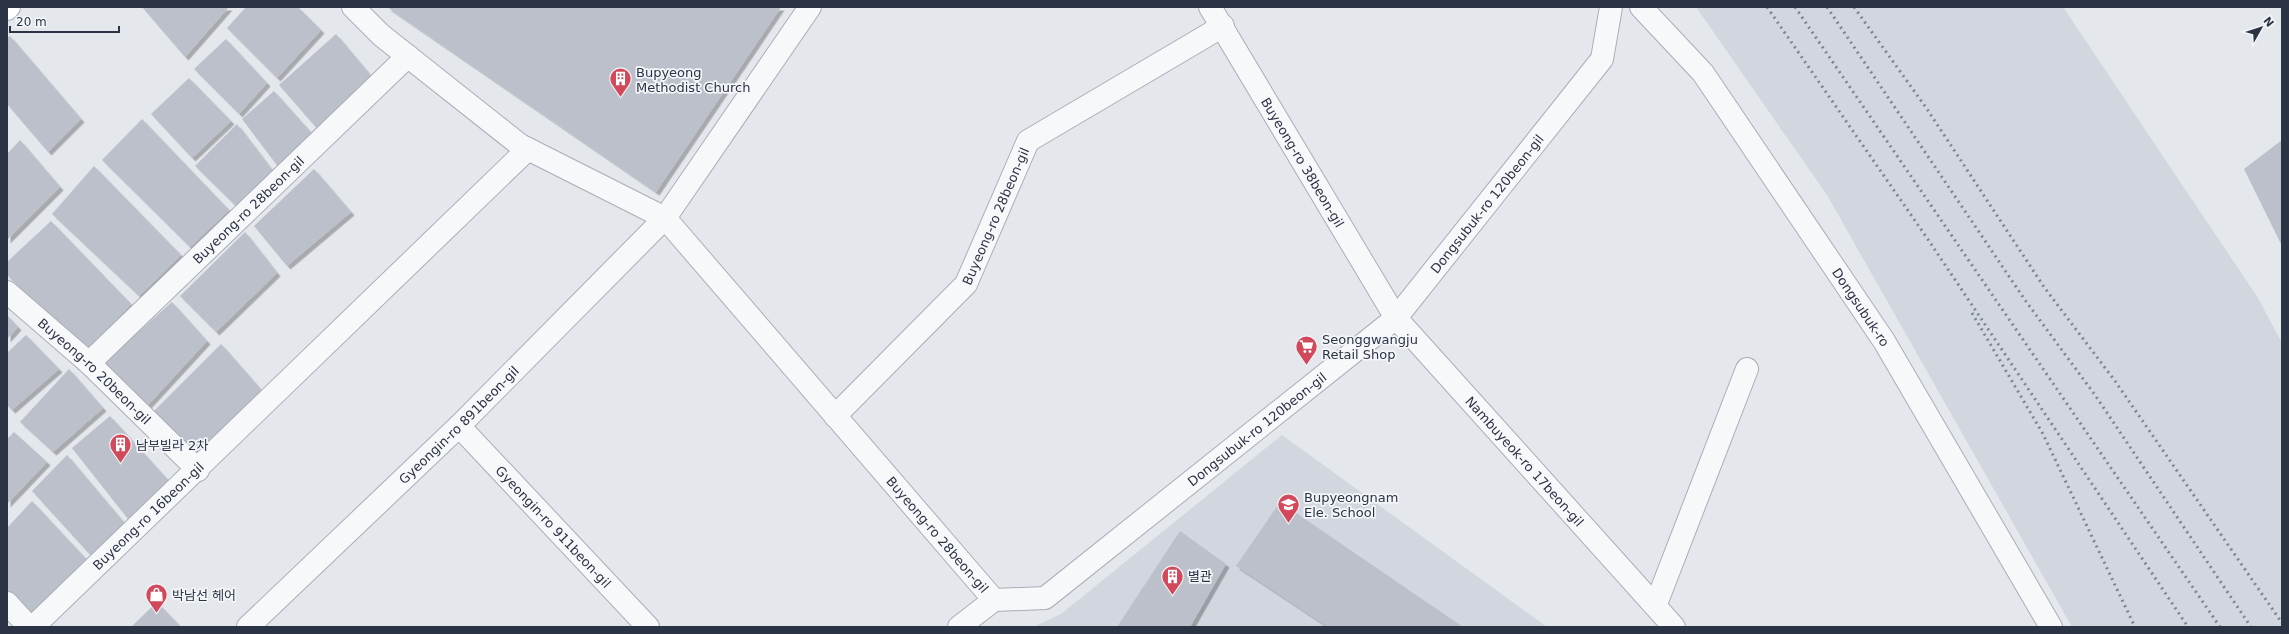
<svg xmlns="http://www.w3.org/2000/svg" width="2289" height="634" font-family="'DejaVu Sans','Noto Sans KR',sans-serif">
<defs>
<filter id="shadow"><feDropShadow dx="3.5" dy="3.5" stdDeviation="0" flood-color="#0004"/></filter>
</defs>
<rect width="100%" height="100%" fill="#e4e7ec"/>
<path fill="#d2d6de" d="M1696 7H2063L2258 298 2282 343V627H2072L1827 195Z
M1282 435 1547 627H1033L1061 614Z"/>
<path fill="#bbc0ca" filter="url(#shadow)" d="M142 7H229L185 57Z
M246 7H298L321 30 277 78 227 28Z
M387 7H781L656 192Z
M336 34 372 77 320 132 279 85Z
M10 36 81 119 48 152 7 104V38Z
M226 39 267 83 239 114 194 69Z
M189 78 231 121 192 158 151 114Z
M274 91 315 137 279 168 242 119Z
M142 119 229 210 190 247 102 160Z
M237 124 272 170 235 205 195 166Z
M20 140 60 187 7 240V154Z
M2282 140V246L2244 169Z
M94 166 181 255 139 296 52 214Z
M314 169 351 212 287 266 254 226Z
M51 221 131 304 86 351 7 275V262Z
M245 232 277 273 216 332 180 296Z
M172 302 207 341 148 405 102 364Z
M7 315 18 327 7 339Z
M26 335 59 369 12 410 7 405V353Z
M221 344 265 394 199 456 152 413Z
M69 369 103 408 53 452 20 422Z
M110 416 169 481 128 519 72 448Z
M14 432 47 462 7 504V439Z
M67 455 126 525 93 558 32 491Z
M32 501 88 561 32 619 7 592V528Z
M1280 502 1463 627H1328L1236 566Z
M1180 531 1226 564 1190 627H1117Z
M157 602 181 627H131Z"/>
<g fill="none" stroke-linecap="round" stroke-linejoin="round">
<defs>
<g id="minor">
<path id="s1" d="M353 7 381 35 520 145 665 218 994 600"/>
<path id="s2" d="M1210 7 1396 318 1674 627"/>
<path id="s3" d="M1641 7 1703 73 1884 341 2051 627"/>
<path id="s4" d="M7 292 89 363 198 470"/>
<path id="s5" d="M89 363 408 56"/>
<path id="s6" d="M835 416 966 284 1028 141 1223 26"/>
<path id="s7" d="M459 426 648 627"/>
<path id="s8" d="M994 600 1045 598 1396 318 1602 59 1611 7"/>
<path d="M7 603 29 627"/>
<path d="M1656 604 1747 369"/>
<path id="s9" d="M33 627 528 149"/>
<path id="s10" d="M248 627 459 426 665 218 810 7"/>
<path d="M959 627 994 600"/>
</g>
<path id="major" d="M7 9 9 7"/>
</defs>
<use href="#minor" stroke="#a9aeb7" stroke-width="24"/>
<use href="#major" stroke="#a3abb8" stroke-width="24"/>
<use href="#minor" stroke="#f7f8fa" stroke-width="22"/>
<use href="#major" stroke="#fff" stroke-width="22"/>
<path stroke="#7d8696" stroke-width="3" stroke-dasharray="2 4" stroke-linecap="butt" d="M1767 7 1927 238 2188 627
M1795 7 2220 627
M1827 7 2025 300 2095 395 2251 627
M1854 7 1927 109 2044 287 2115 381 2282 623
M1972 313 2043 434 2135 627"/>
</g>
<defs>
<symbol id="building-pin" viewBox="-11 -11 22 30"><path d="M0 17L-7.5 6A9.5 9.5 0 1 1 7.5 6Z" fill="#d1495b" stroke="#f4f6f9"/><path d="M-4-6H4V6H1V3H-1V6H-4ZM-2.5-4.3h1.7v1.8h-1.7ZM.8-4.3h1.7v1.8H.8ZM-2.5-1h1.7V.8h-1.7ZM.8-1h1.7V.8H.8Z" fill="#fff"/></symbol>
<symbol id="supermarket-pin" viewBox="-11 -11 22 30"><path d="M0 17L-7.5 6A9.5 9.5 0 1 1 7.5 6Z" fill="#d1495b" stroke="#f4f6f9"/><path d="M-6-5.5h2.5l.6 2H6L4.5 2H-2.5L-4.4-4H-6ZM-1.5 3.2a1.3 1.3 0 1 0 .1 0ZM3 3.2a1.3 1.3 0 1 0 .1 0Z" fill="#fff"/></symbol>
<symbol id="school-pin" viewBox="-11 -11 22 30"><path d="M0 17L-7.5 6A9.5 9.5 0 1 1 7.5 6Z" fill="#d1495b" stroke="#f4f6f9"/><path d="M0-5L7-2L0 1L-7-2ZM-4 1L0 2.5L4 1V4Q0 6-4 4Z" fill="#fff"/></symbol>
<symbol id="shop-pin" viewBox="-11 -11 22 30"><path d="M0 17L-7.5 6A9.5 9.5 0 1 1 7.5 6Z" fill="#d1495b" stroke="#f4f6f9"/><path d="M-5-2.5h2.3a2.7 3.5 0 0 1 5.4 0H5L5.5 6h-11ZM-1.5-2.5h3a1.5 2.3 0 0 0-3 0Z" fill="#fff"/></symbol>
</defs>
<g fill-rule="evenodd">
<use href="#building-pin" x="608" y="66" width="25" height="34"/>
<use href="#supermarket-pin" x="1294" y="334" width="25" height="34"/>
<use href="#building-pin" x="108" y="432" width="25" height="34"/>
<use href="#school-pin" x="1276" y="492" width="25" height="34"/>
<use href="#building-pin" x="1160" y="564" width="25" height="34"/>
<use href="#shop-pin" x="144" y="582" width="25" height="34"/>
</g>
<g text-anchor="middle" stroke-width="3.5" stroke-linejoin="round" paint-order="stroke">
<g font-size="13" fill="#2b3445" stroke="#f4f6f9" text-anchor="start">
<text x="636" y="77">Bupyeong<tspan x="636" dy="15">Methodist Church</tspan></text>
<text x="1322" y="344">Seonggwangju<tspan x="1322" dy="15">Retail Shop</tspan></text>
<text x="136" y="450">남부빌라 2차</text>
<text x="1304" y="502">Bupyeongnam<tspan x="1304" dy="15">Ele. School</tspan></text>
<text x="1188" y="581">별관</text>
<text x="172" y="600">박남선 헤어</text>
</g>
<g font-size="13" fill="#2b3445" stroke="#f4f6f9">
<text dy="5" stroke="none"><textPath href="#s2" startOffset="181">Buyeong-ro 38beon-gil</textPath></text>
<text dy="5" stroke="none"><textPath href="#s8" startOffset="646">Dongsubuk-ro 120beon-gil</textPath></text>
<text dy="5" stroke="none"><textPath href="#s5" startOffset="221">Buyeong-ro 28beon-gil</textPath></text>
<text dy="5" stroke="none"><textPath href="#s6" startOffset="260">Buyeong-ro 28beon-gil</textPath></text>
<text dy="5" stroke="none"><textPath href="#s3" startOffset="373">Dongsubuk-ro</textPath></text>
<text dy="5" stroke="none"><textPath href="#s4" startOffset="118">Buyeong-ro 20beon-gil</textPath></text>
<text dy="5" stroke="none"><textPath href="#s10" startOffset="292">Gyeongin-ro 891beon-gil</textPath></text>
<text dy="5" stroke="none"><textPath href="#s8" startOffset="322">Dongsubuk-ro 120beon-gil</textPath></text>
<text dy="5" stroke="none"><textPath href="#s2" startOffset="555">Nambuyeok-ro 17beon-gil</textPath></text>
<text dy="5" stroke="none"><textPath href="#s9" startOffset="160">Buyeong-ro 16beon-gil</textPath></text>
<text dy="5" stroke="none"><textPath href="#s7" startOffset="138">Gyeongin-ro 911beon-gil</textPath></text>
<text dy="5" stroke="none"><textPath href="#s1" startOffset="797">Buyeong-ro 28beon-gil</textPath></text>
</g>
</g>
<rect width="2289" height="634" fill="none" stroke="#2b3445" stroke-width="16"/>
<g transform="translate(2261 28) rotate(51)" stroke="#f4f6f9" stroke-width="3" paint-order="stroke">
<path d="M0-3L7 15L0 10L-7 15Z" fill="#2b3445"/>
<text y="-6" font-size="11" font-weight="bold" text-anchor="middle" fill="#2b3445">N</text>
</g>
<path d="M10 26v6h109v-6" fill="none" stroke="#2b3445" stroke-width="2"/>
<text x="16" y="26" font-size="12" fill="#2b3445" stroke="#f4f6f9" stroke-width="3" paint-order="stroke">20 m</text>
</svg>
